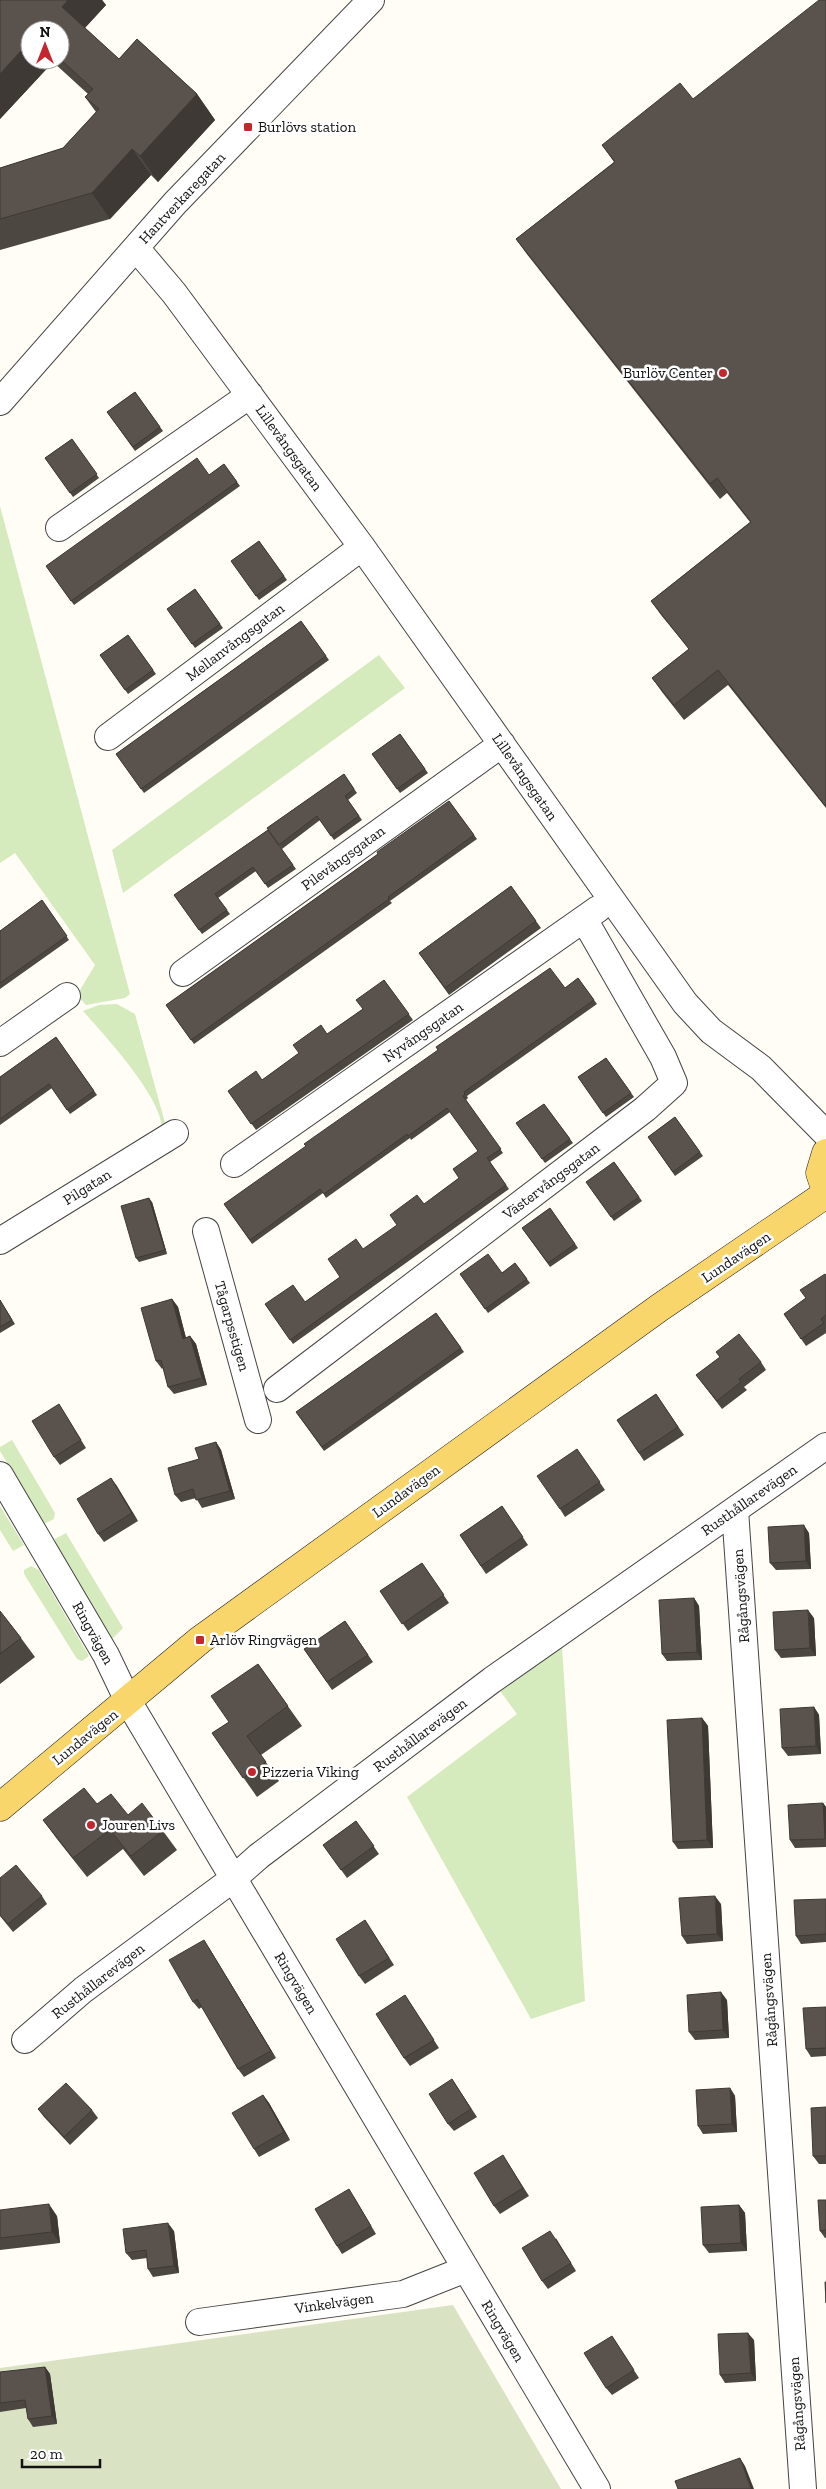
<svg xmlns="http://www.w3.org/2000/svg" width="826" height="2489" font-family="'Zilla Slab',serif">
<rect width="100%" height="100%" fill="#fffdf5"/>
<path fill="#d5ebbd" d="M0 506 130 994 125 998 86 1005 77 995 95 965 15 853 0 863Z
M379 655 405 688 123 893 112 850Z
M117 1004 135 1014 167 1130H162C163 1098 105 1036 83 1011L99 1005Z
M12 1440 55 1513 54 1519 44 1524 0 1451V1447Z
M0 1506 24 1545 13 1551 0 1530Z
M66 1533 123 1628 112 1639 56 1546 55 1539Z
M31 1566 39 1570 89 1656 82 1661 77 1659 24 1574V1570Z
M561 1632 585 2001 531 2019 407 1797 517 1714 492 1680Z"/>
<path fill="#d9e3c4" d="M453 2305 561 2489H0V2368Z"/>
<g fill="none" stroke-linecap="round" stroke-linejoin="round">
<defs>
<path id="minor" d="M136 248 174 293 362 547 685 1003 711 1031 761 1068 826 1134
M0 402 175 203 371 0
M59 528 250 395
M108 737 362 547
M183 973 502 744
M0 1043 67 996
M234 1164 598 909
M206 1231 258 1420
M0 1241 175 1133
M277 1389 645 1109 674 1083 663 1057 584 919
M0 1475 106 1655 128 1701 597 2489
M735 1510 803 2489
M25 2040 83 1990 233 1879 259 1856 492 1680 826 1446
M199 2322 403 2294 466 2269"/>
<path id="major" d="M826 1153 820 1173 826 1191
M0 1807 200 1640 659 1308 826 1194"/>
</defs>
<use href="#minor" stroke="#444" stroke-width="28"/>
<use href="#major" stroke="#222" stroke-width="29"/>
<use href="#minor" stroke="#fff" stroke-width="26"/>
<use href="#major" stroke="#f9d66b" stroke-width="28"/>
</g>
<path fill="#4d4742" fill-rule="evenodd" d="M0 0H102L106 5 85 28 119 59 137 39 197 94 215 120 158 182 151 175 110 219 0 250V168L63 148 96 112 85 97 88 94 53 62 0 119ZM30 30H60V60H30Z
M826 0V808L728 685 684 720 662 692 652 678 689 649 661 615 651 601 750 522 727 493 720 499 526 253 516 239 614 162 602 145 693 99Z
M135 392 163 431 135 451 107 412Z
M72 439 99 478 73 497 45 458Z
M224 464 240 486 74 605 46 566 209 475Z
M259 541 287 580 259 600 231 561Z
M195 589 223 628 195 648 167 609Z
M301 621 329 660 144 793 116 754Z
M128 635 156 674 128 694 100 655Z
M400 734 428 773 400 793 372 754Z
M344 774 357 793 348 800 362 820 334 840 320 820 282 849 267 828Z
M449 801 477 839 390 901 392 903 194 1044 166 1005 378 854Z
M268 830 296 869 268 888 256 871 218 898 230 914 202 934 174 895Z
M511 886 541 928 449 995 419 953Z
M42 900 69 940 0 989V931Z
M578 978 597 1004 467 1096 468 1098 466 1100 503 1153 490 1162 509 1189 293 1344 265 1304 305 1302 340 1277 397 1225 459 1178 478 1151 450 1112 411 1140 410 1138 326 1198 323 1193 252 1244 224 1204 565 988Z
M384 980 413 1020 256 1130 228 1091 262 1080 363 1009Z
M56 1037 97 1095 70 1114 52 1088 0 1125V1077Z
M606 1058 634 1097 606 1117 578 1077Z
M544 1104 573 1143 545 1163 516 1123Z
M675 1117 703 1156 675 1176 648 1137Z
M614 1162 642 1201 614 1221 586 1182Z
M152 1202 167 1254 139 1262 136 1258Z
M550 1208 578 1248 550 1267 522 1228Z
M515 1263 530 1283 488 1313 460 1274 502 1273Z
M826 1276V1333L806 1346 784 1314 806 1298Z
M172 1299 178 1307 186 1338 190 1336 196 1344 207 1385 174 1394 168 1387 163 1368 162 1369 156 1361Z
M0 1300 15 1324 0 1333Z
M436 1313 464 1352 324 1451 296 1412Z
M720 1357 761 1362 766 1370 744 1387 747 1390 722 1409 696 1375Z
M656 1394 684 1435 644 1461 617 1420Z
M59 1404 86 1448 60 1465 54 1457Z
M216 1442 221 1450 235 1499 202 1508 196 1498 181 1502 175 1495 199 1459Z
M577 1449 605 1490 565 1517 560 1509Z
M111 1478 138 1521 104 1542 98 1534Z
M502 1506 528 1545 486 1574 460 1535Z
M809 1533 811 1569 776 1570 770 1563Z
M422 1563 449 1603 408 1631 380 1591Z
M694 1598 699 1606 702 1660 667 1661 662 1654Z
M0 1611 21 1638 35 1657 0 1684Z
M814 1618 816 1656 781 1658 775 1650Z
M345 1621 373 1662 332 1690 304 1649Z
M258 1664 302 1726 261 1755 279 1781 257 1797 212 1733 229 1722Z
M814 1707 819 1715 821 1754 788 1756 782 1748Z
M702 1718 708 1726 713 1848 678 1849 673 1842Z
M823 1803 826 1807V1847L795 1848 790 1840Z
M97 1804 128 1815 163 1831 177 1850 144 1876 123 1849 87 1877 57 1839 43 1820Z
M356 1821 379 1854 347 1878 323 1845Z
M0 1878 42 1896 47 1904 13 1932 0 1916Z
M826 1899V1942L801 1944 796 1936Z
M721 1904 723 1941 687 1944 682 1936Z
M365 1920 394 1965 365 1984 359 1976Z
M209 1948 276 2058 244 2077 238 2069 202 2007 199 2009 193 2002Z
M405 1995 439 2048 410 2066 404 2058Z
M727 2000 729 2038 695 2040 689 2032Z
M826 2007V2056L811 2057 806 2049Z
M452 2079 477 2117 454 2131 448 2124Z
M730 2088 735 2096 737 2132 703 2134 698 2126Z
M263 2095 269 2103 290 2140 259 2157 254 2149Z
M826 2107V2164H819L813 2156Z
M38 2109 92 2110 98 2118 70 2145 44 2117Z
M508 2163 529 2196 500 2214 494 2206Z
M354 2197 376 2234 342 2254 337 2246Z
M826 2200V2238H825L820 2231Z
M739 2205 745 2213 747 2251 709 2253 703 2245Z
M0 2210 57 2216 60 2243 0 2250Z
M174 2231 179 2273 153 2277 148 2269 147 2258 132 2260 126 2253Z
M556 2238 576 2271 548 2289 542 2281Z
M612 2336 639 2378 612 2395 606 2388Z
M754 2340 756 2381 725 2383 720 2375Z
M45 2367 50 2374 57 2424 33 2427 28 2419 26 2408 0 2412V2372Z"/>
<path fill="#3f3936" d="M68 0H102L106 5 80 33 62 7Z
M30 41V60H52L53 62 0 119V74Z
M197 94 215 120 158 182 140 156Z
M132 149 151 175 110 219 92 193Z
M149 1198 152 1202 167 1254 165 1250Z
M172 1299 178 1307 188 1346 183 1339Z
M190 1336 196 1344 207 1385 202 1378Z
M216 1442 221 1450 235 1499 230 1491Z
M111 1478 117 1486 138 1521 132 1513Z
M804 1525 809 1533 811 1569 806 1561Z
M694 1598 699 1606 702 1660 697 1652Z
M808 1610 814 1618 816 1656 810 1648Z
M814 1707 819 1715 821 1754 816 1746Z
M702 1718 708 1726 713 1848 707 1840Z
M823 1803 826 1807V1840L825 1839Z
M715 1896 721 1904 723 1941 717 1934Z
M204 1940 209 1948 276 2058 271 2051Z
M721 1992 727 2000 729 2038 723 2030Z
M730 2088 735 2096 737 2132 732 2124Z
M263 2095 269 2103 290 2140 284 2132Z
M49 2204 57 2216 60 2243 52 2232Z
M739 2205 745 2213 747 2251 741 2243Z
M168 2223 174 2231 179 2273 174 2266Z
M748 2333 754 2340 756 2381 751 2373Z
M45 2367 50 2374 57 2424 52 2416Z
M740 2458 745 2466 754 2489H751Z"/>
<path fill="#5a524d" stroke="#3f3936" d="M0 0H68L62 7 119 59 137 39 197 94 140 156 132 149 92 193 0 219V168L63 148 99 109 85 97 93 89 60 59V30H30V41L0 74Z
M819 0H826V807L718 670 674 705 652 678 689 649 651 601 751 522 717 478 710 484 516 239 615 162 602 145 680 83 693 99Z
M135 392 160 427 133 447 107 412Z
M72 439 97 474 70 493 45 458Z
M197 458 209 475 224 464 237 482 71 601 46 566Z
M259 541 284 576 256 596 231 561Z
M195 589 220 624 192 644 167 609Z
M301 621 326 656 141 789 116 754Z
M128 635 153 670 125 690 100 655Z
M400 734 425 769 397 789 372 754Z
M344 774 354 789 345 796 359 816 331 836 317 816 279 845 267 828Z
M449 801 474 835 388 897 389 899 191 1040 166 1005 378 854 377 852Z
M268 830 293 865 265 884 253 867 215 894 227 910 199 930 174 895Z
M511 886 536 921 445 988 419 953Z
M42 900 67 936 0 983V931Z
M550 968 565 988 578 978 594 1000 464 1092 465 1094 463 1096 501 1149 487 1158 506 1185 290 1340 265 1304 293 1285 305 1302 340 1277 328 1259 356 1239 363 1249 397 1225 390 1215 417 1195 424 1204 459 1178 453 1169 478 1151 447 1108 408 1136 407 1134 324 1194 320 1189 250 1240 224 1204 306 1146 304 1144 438 1050 436 1047Z
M384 980 409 1014 251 1124 228 1091 256 1071 262 1080 299 1053 293 1045 321 1025 327 1034 363 1009 356 1000Z
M56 1037 94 1091 67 1110 49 1084 0 1119V1077Z
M606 1058 631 1093 603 1113 578 1077Z
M544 1104 570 1139 542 1159 516 1123Z
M675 1117 700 1152 673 1172 648 1137Z
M614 1162 639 1197 611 1217 586 1182Z
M149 1198 165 1250 136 1258 121 1206Z
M550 1208 575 1244 548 1263 522 1228Z
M488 1254 502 1273 515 1263 527 1279 485 1309 460 1274Z
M825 1274 826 1276V1315L821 1319 824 1323 801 1339 784 1314 806 1298 800 1290Z
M172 1299 183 1339 190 1336 202 1378 168 1387 161 1360 156 1361 141 1308Z
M0 1300 12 1320 0 1327Z
M436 1313 461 1348 322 1447 296 1412Z
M739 1334 761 1362 739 1379 741 1382 717 1401 696 1375 720 1357 716 1352Z
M656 1394 678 1427 639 1453 617 1420Z
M59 1404 81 1440 54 1457 32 1421Z
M216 1442 230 1491 196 1500 193 1489 175 1495 168 1468 199 1459 195 1448Z
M577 1449 600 1482 560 1509 537 1476Z
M111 1478 132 1513 98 1534 77 1499Z
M502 1506 523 1537 481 1566 460 1535Z
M804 1525 806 1561 770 1563 768 1527Z
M422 1563 444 1595 402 1624 380 1591Z
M694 1598 697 1652 662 1654 659 1600Z
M808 1610 810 1648 775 1650 773 1612Z
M0 1611 21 1638 0 1654Z
M345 1621 368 1655 327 1682 304 1649Z
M258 1664 288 1706 247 1736 266 1762 243 1778 212 1733 229 1722 211 1696Z
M814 1707 816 1746 782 1748 780 1709Z
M702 1718 707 1840 673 1842 667 1720Z
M84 1788 97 1804 111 1794 128 1815 142 1803 163 1831 131 1856 110 1830 73 1858 43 1820Z
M823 1803 825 1839 790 1840 788 1805Z
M356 1821 374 1846 341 1870 323 1845Z
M16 1865 42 1896 8 1924 0 1915V1878Z
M715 1896 717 1934 682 1936 679 1898Z
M826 1899V1934L796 1936 794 1900Z
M365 1920 389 1958 359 1976 336 1939Z
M204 1940 271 2051 238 2069 197 1999 193 2002 169 1960Z
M721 1992 723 2030 689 2032 687 1995Z
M405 1995 434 2040 404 2058 376 2014Z
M826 2007V2048L806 2049 803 2008Z
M452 2079 471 2109 448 2124 429 2094Z
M66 2083 92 2110 64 2137 38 2109Z
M730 2088 732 2124 698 2126 696 2090Z
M263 2095 284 2132 254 2149 232 2113Z
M826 2107V2156H813L811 2108Z
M503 2155 523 2188 494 2206 474 2173Z
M349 2189 371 2226 337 2246 315 2209Z
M818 2200H826V2230L820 2231Z
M49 2204 52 2232 0 2238V2210Z
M739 2205 741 2243 703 2245 701 2207Z
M168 2223 174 2266 148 2269 146 2250 126 2253 123 2229Z
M550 2231 571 2263 542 2281 522 2248Z
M825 2282H826V2303Z
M748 2333 751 2373 720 2375 718 2334Z
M612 2336 634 2370 606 2388 584 2353Z
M45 2367 52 2416 28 2419 25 2400 0 2403V2372Z
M740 2458 751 2489H678L675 2481Z"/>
<g fill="#c4262e" stroke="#fff" stroke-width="2">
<rect x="243" y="122" width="10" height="10" rx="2.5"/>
<circle cx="723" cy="373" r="5"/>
<rect x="195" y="1635" width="10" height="10" rx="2.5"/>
<circle cx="252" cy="1772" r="5"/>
<circle cx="91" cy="1825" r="5"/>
</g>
<g text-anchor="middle" stroke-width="5" stroke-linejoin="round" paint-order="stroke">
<g font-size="15" fill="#111" stroke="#fff" text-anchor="start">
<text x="258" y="132">Burlövs station</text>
<text x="713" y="378" text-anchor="end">Burlöv Center</text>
<text x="210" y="1645">Arlöv Ringvägen</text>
<text x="262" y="1777">Pizzeria Viking</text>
<text x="101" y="1830">Jouren Livs</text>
</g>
<g font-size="15" fill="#111" stroke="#fff">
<text transform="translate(182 198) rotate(-47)" y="5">Hantverkaregatan</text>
<text transform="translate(289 448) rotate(54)" y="5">Lillevångsgatan</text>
<text transform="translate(235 642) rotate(-37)" y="5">Mellanvångsgatan</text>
<text transform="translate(525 777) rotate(55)" y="5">Lillevångsgatan</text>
<text transform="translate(343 858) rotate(-36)" y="5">Pilevångsgatan</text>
<text transform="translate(423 1032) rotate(-35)" y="5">Nyvångsgatan</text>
<text transform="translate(551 1181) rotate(-37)" y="5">Västervångsgatan</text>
<text transform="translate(87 1187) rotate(-32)" y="5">Pilgatan</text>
<text transform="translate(736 1257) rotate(-34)" y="5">Lundavägen</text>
<text transform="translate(232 1326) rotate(74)" y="5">Tågarpsstigen</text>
<text transform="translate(406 1491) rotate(-36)" y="5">Lundavägen</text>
<text transform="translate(749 1500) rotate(-35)" y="5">Rusthållarevägen</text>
<text transform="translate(741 1596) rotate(-94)" y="5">Rågångsvägen</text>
<text transform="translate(93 1633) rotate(61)" y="5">Ringvägen</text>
<text transform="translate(420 1735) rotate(-37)" y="5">Rusthållarevägen</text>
<text transform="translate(85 1737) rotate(-39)" y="5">Lundavägen</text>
<text transform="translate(98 1981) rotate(-38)" y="5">Rusthållarevägen</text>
<text transform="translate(296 1983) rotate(59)" y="5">Ringvägen</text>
<text transform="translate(769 2000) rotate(-94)" y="5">Rågångsvägen</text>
<text transform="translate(334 2303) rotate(-8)" y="5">Vinkelvägen</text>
<text transform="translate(503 2331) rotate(59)" y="5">Ringvägen</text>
<text transform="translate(797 2404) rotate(-94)" y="5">Rågångsvägen</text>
</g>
</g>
<g transform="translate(45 45)"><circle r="24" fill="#ffffff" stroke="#a0a0a0"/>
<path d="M0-4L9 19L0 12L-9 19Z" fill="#c4262e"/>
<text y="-8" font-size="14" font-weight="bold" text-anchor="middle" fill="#111111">N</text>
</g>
<path d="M22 2459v8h78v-8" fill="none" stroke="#111111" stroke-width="2.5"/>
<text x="30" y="2459" font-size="15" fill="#111111" stroke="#ffffff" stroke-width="4" paint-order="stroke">20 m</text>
</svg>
